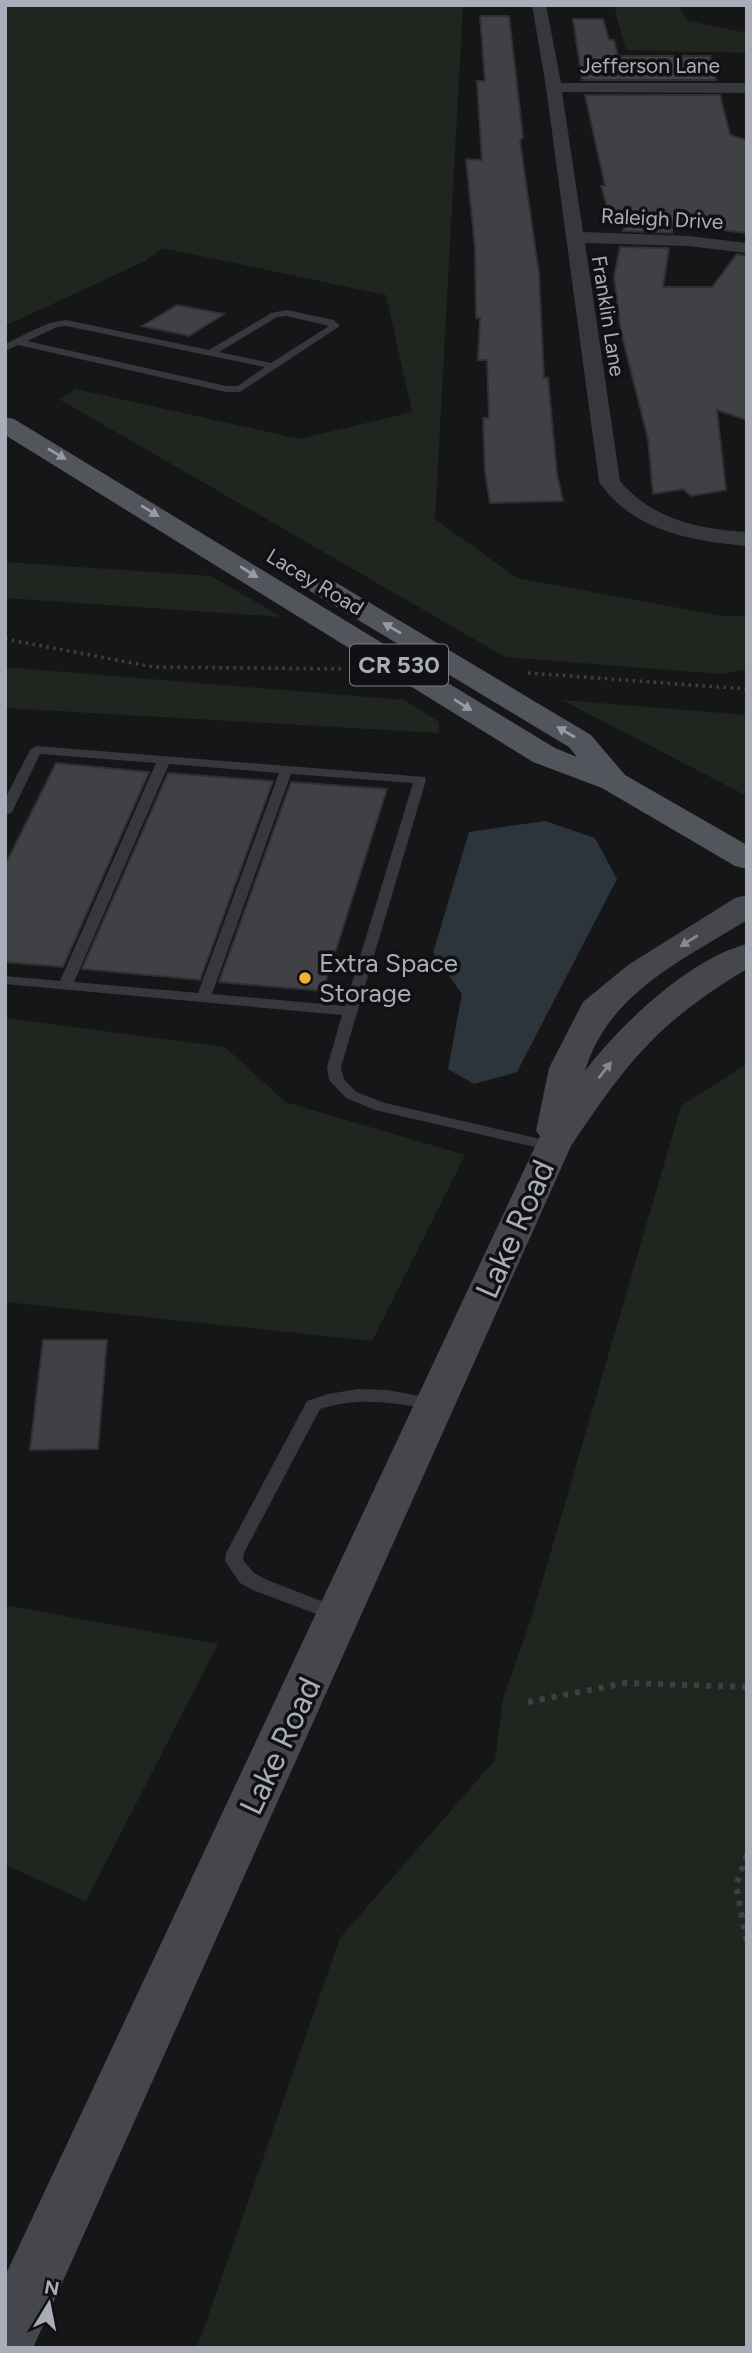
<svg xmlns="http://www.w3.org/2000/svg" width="752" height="2353" font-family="Figtree,sans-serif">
<rect width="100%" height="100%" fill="#161618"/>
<path fill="#1e261f" d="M5 5H463L435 519 517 578 722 616H747V669L721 674 505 657 59 399 76 389 300 439 412 412 386 295 163 248 145 261 5 326Z
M617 5H677L688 21 747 33V53L626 50 615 11Z
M5 562 211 576 282 617 5 598Z
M5 667 404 700 439 722V733L5 708Z
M562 700 747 715V796Z
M5 1018 225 1047 285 1102 465 1155 372 1341 5 1302Z
M747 1064V2348H197L340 1938 495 1760 503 1699 533 1613 681 1106Z
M5 1605 218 1644 86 1901 5 1865Z"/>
<path fill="#2c353c" d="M545 821 595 838 617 879 517 1072 474 1084 448 1069 462 994 433 953 469 832Z"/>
<path fill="#404145" stroke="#303034" stroke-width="2" d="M480 16H509L523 137 520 141 539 274 544 378H548L557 474 563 501 490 503 485 473 483 418H489L487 360H478L480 318H476L475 248 466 159 482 160 477 81H485Z
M573 19H603L609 40H614L618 56H710L716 80H582Z
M585 95H720L730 135 747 140V233L673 224 672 233 623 231 625 225 606 224 608 210 601 186H605Z
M620 247 669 248 663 287H712L737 254 747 256V420L717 410 726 490 691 496 683 489 653 494 648 439 621 332 614 277Z
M177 305 224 314 189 336 142 326Z
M56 763 149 772 63 967 5 962V865Z
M168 773 273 781 200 980 82 969Z
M291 782 387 789 323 991 219 982Z
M43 1340H107L98 1449 30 1450Z"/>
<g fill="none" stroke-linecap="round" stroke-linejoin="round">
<path stroke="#3d3f44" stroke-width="3.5" stroke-dasharray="2.5 4.5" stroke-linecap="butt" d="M5 639 154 667 345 669
M528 673 747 689"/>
<path stroke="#3d3f44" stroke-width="6" stroke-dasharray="5 7" stroke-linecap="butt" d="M528 1702 626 1683 747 1687
M747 1855 736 1885 747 1943"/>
<path fill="#37383d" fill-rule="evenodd" d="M287 310 334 320 340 326 240 392H226L18 345 5 351V344C25 335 44 322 66 320L209 350 271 313ZM287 316 329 326 271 363 219 352 277 317ZM66 326 265 367 238 386H226L27 341 57 327Z
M36 746 425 777 426 780 341 1067 344 1079 356 1092 385 1103 557 1143 560 1146 557 1149 552 1151 375 1110 346 1098 329 1080 327 1067 342 1015 5 984V976L60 981 156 763 40 754 12 812 5 816V799L30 750ZM169 764 279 773 198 993 74 982ZM291 774 413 783 345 1006 212 994Z
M358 1389 388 1390 440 1400 443 1404 440 1408 434 1410C395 1403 358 1396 320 1409L244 1553 243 1560 254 1573 267 1580 345 1610 348 1615 345 1620 338 1622 253 1590 240 1583 225 1561 226 1553 307 1401 328 1394Z"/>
<path fill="#37383d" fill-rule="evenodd" d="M532 5H546L561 83H747V93L562 92 583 232 688 236 747 243V253L688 246 585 243 620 481C653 520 699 529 747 532V546C691 541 633 531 599 482L546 87Z"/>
<path fill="#45474d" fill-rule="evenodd" d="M747 895V920C683 960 608 993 585 1071 619 1026 690 958 747 944V969C658 1022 628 1061 571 1146L33 2348H5V2276L540 1136 536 1131 549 1068 583 1002 628 965 735 898Z"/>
<path fill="#53555c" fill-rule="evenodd" d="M5 417 14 419 555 748 577 757 569 747 310 591 306 585 310 579H330L591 735 625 775 747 845V869L735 866 602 788 533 762 5 435Z"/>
</g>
<defs><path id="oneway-solid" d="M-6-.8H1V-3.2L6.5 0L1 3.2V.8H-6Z" transform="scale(1.75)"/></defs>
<g fill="#979ba6">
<use href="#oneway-solid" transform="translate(57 454) rotate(31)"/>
<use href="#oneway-solid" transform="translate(150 511) rotate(32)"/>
<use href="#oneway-solid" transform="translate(249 572) rotate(32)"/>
<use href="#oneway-solid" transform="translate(392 628) rotate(-149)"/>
<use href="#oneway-solid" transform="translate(463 705) rotate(32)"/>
<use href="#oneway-solid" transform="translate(566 732) rotate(-150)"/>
</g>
<g fill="#858993">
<use href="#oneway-solid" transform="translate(689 941) rotate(148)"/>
<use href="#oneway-solid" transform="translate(605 1070) rotate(-52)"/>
</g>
<circle fill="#f2b134" stroke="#111113" stroke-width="2.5" cx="305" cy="978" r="7"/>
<g text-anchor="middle" stroke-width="7" stroke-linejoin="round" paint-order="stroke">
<g font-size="21" fill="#a8adb8" stroke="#111113">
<text x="650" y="73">Jefferson Lane</text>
<text transform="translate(662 219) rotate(3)" y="7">Raleigh Drive</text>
<text transform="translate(608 316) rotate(81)" y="7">Franklin Lane</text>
<text transform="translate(315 582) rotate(31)" y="7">Lacey Road</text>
</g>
<rect fill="#111113" stroke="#7b7e86" stroke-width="2" x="350" y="644.5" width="98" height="41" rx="5"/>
<g font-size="24" font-weight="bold" fill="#a8adb8">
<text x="399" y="673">CR 530</text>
</g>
<g font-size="26" fill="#a8adb8" stroke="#111113" text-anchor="start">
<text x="319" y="972">Extra Space<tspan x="319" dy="30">Storage</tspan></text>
</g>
<g font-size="32" fill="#a8adb8" stroke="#111113">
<text transform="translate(515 1229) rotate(-66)" y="11">Lake Road</text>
<text transform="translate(280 1746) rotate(-65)" y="11">Lake Road</text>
</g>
</g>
<rect width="752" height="2353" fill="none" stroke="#a8adb8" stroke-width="14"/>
<g transform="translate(49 2304) rotate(10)" stroke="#111113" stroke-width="5" paint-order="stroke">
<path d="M0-5L12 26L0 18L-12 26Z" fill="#a8adb8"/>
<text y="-10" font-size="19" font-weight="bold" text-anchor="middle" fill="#a8adb8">N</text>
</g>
</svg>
